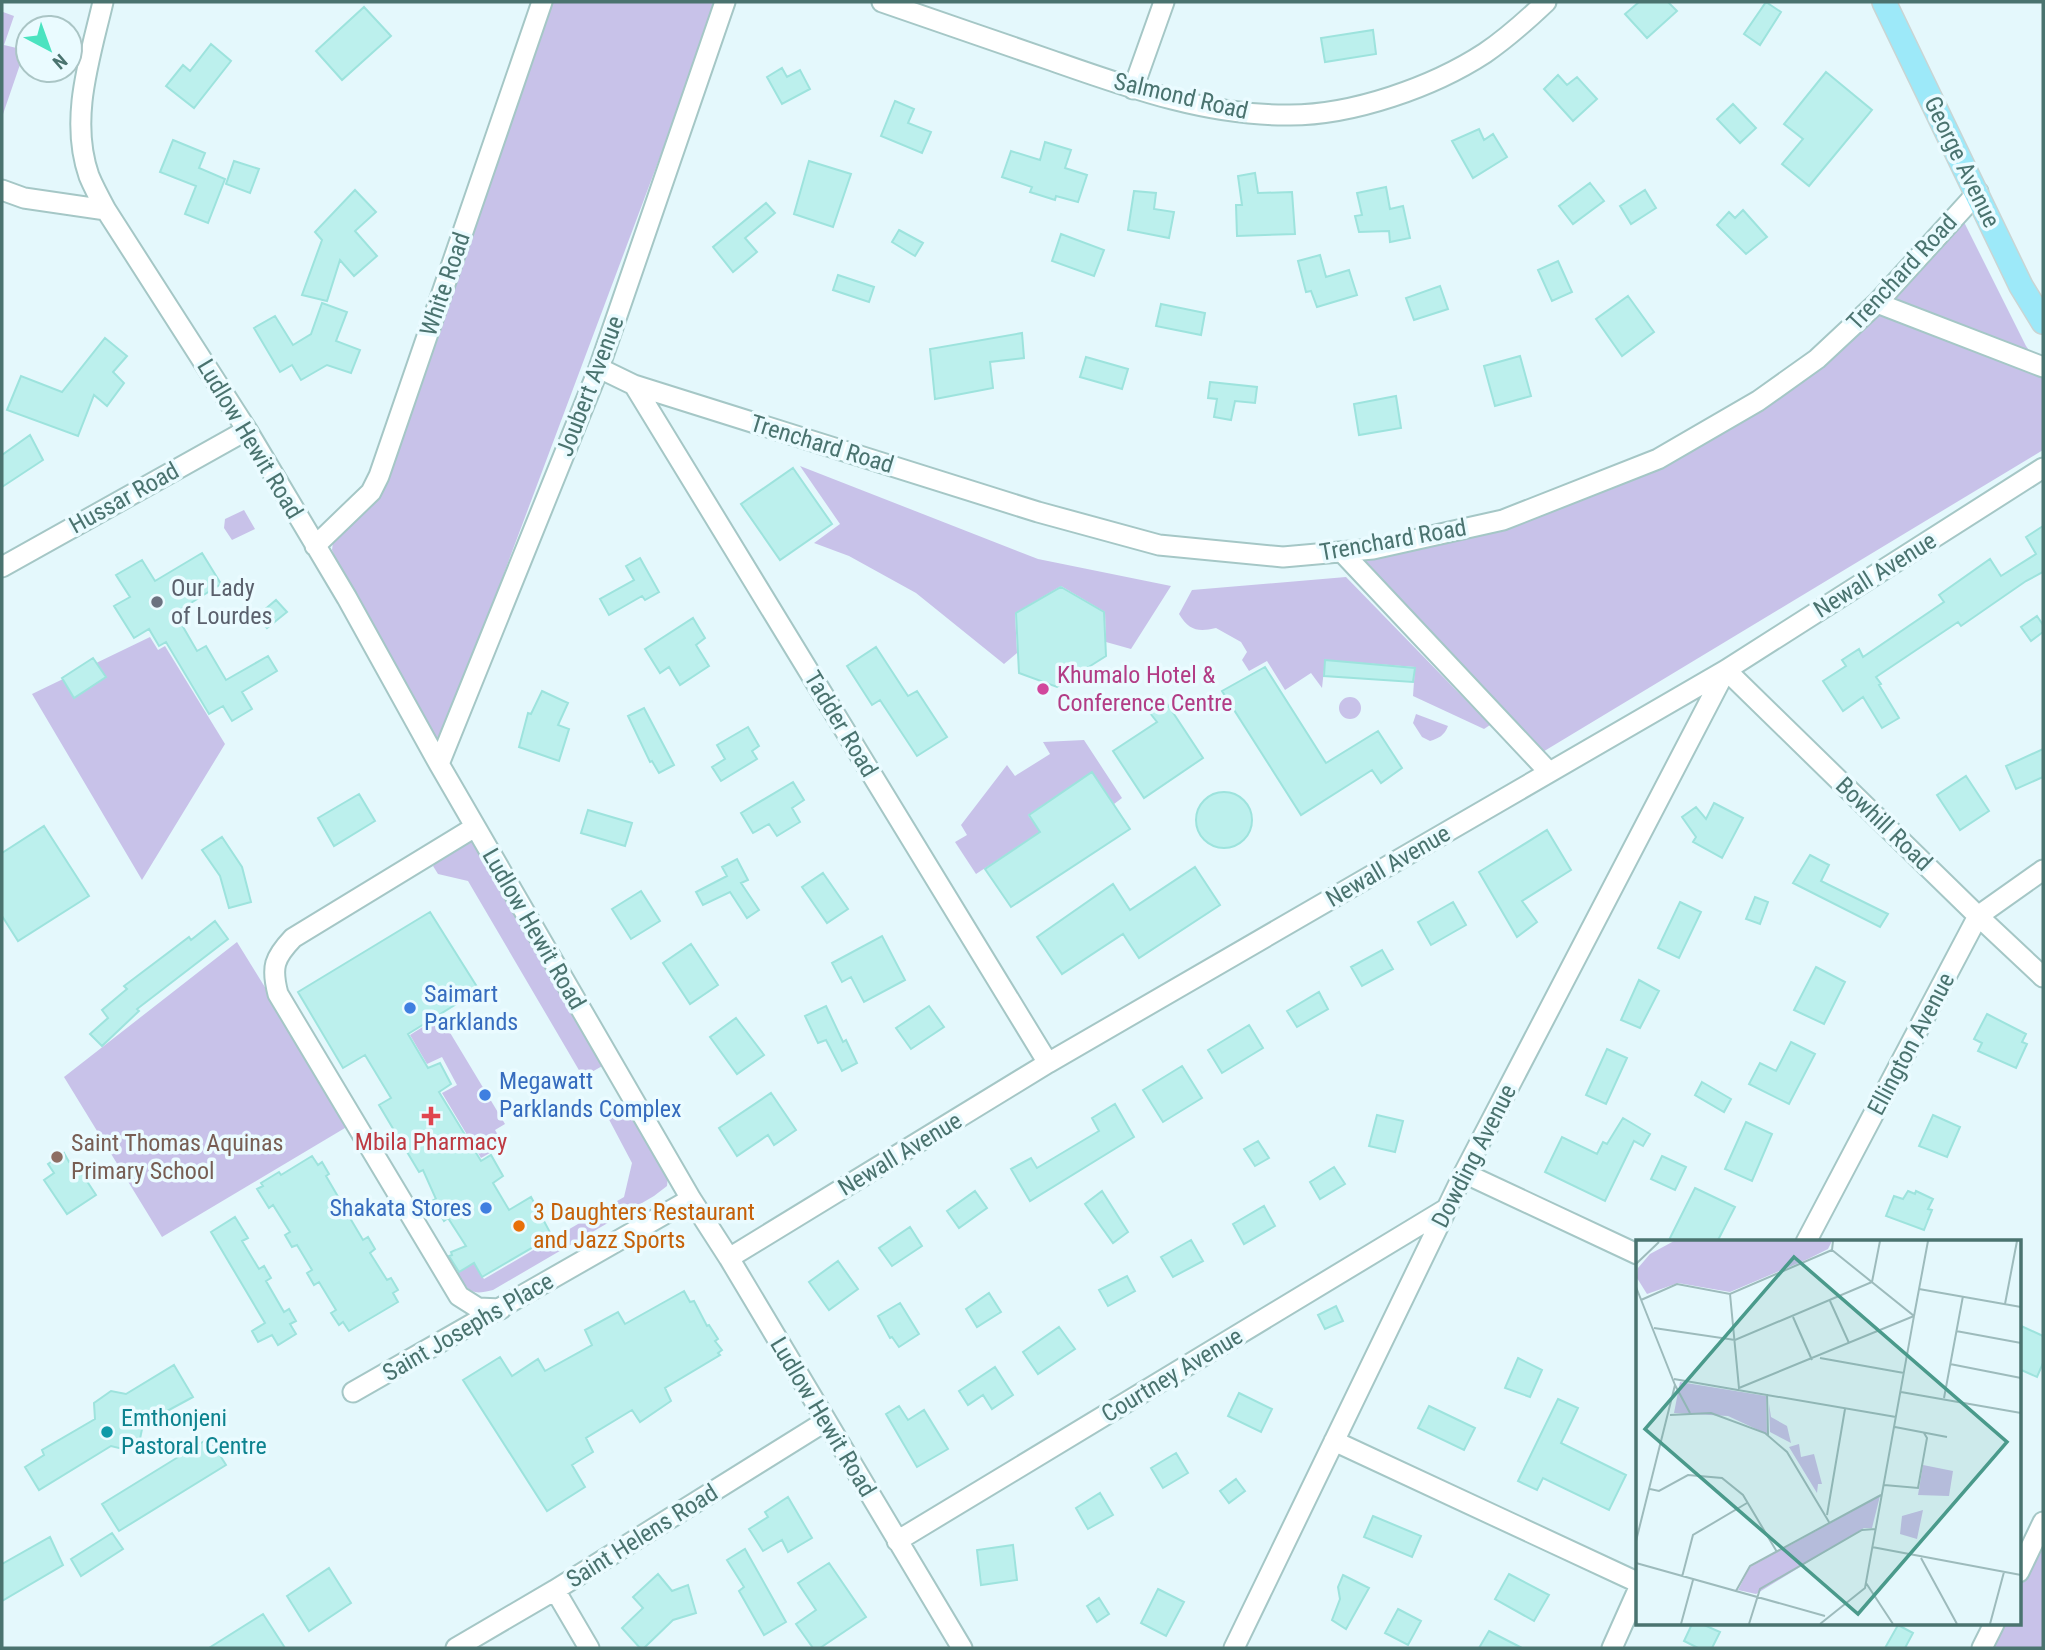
<svg xmlns="http://www.w3.org/2000/svg" width="2045" height="1650" font-family="'Roboto Condensed',sans-serif">
<rect width="100%" height="100%" fill="#e4f8fc"/>
<path fill="#c8c2e9" d="M547 2H718L437 752 352 593 332 550 334 534 375 497Z
M3 12 14 16 4 45 25 50 2 117Z
M1964 222 2026 346 2043 370V450L1541 753 1353 555 1373 552 1654 464 1879 307Z
M800 466 1038 559 1171 586 1131 649 1106 642 1105 612 1061 586 1015 613 1017 653 1004 664 916 593 849 556 814 543 840 524Z
M244 510 255 529 232 540 224 528 225 519Z
M1346 577 1490 725 1484 729 1413 696 1415 667 1325 660 1322 688 1311 673 1285 690 1267 661 1249 671 1242 660 1247 652 1241 642 1216 628C1199 632 1189 631 1179 614L1192 590Z
M150 637 158 650 165 646 225 744 142 880 32 694Z
M1339 708a11 11 0 1 1 22 0a11 11 0 1 1-22 0Z
M1416 714 1448 726C1444 736 1439 738 1430 741L1422 737 1413 723Z
M1084 740 1122 798 1114 804 1092 772 1028 815 1040 832 976 874 955 842 967 835 961 825 1007 765 1015 776 1050 754 1043 742Z
M473 840 604 1065 583 1077 468 881 438 874 433 866 442 857Z
M237 942 350 1125 162 1237 64 1077Z
M440 1016 505 1124 495 1130 504 1145 481 1158 442 1093 457 1085 442 1057 427 1064 410 1035Z
M623 1100 668 1176 667 1186 654 1196 493 1290C470 1296 469 1291 457 1273L474 1263 484 1279 624 1197 632 1163 604 1110Z
M2043 1539V1648H1989L2001 1624H2019V1588Z"/>
<path fill="#bcf0ed" stroke="#9de3dd" stroke-width="2" d="M1639 2H1668L1677 11 1647 38 1625 14Z
M1766 2 1781 12 1760 45 1744 34Z
M364 7 391 36 342 80 316 51Z
M1373 30 1376 54 1325 62 1321 38Z
M211 44 231 61 194 108 166 86 183 65 190 71Z
M782 68 787 77 800 70 810 89 782 104 767 77Z
M1826 72 1872 110 1809 186 1782 164 1803 139 1784 124Z
M1558 75 1567 85 1577 77 1597 99 1573 121 1544 89Z
M895 101 914 109 908 123 931 132 922 153 881 136Z
M1733 104 1756 128 1740 143 1717 119Z
M1479 129 1484 140 1493 134 1507 157 1473 178 1452 141Z
M173 140 205 153 199 168 225 179 208 223 185 214 196 186 160 172Z
M1045 142 1071 150 1065 168 1087 175 1078 202 1056 196 1055 200 1030 192 1032 187 1002 177 1011 151 1040 160Z
M234 161 259 169 250 193 226 184Z
M809 161 851 174 833 227 794 214Z
M1255 173 1258 193 1292 192 1295 234 1237 236 1236 205H1242L1238 176Z
M1590 183 1604 201 1573 224 1559 206Z
M1386 187 1390 209 1403 206 1410 238 1390 242 1389 231 1359 232 1355 216 1362 215 1357 193Z
M355 190 376 212 355 231 377 256 354 276 340 260 327 301 302 295 322 240 315 232Z
M1645 190 1656 208 1631 224 1620 206Z
M1134 191 1156 193 1154 209 1174 212 1169 238 1128 230Z
M766 203 775 213 745 238 757 252 733 272 713 247Z
M1743 210 1767 237 1746 254 1717 225 1729 212 1735 218Z
M899 230 923 243 915 256 892 242Z
M1061 234 1104 250 1094 276 1052 261Z
M1320 255 1326 277 1349 270 1357 295 1317 307 1311 291 1306 292 1298 261Z
M1558 261 1572 292 1552 301 1538 270Z
M838 275 874 287 869 302 833 290Z
M1440 286 1448 309 1414 320 1406 298Z
M1628 296 1654 332 1622 356 1596 319Z
M322 303 347 312 336 341 360 350 351 373 327 365 301 380 292 365 280 372 254 328 275 316 293 345 311 334Z
M1161 304 1205 313 1201 335 1156 326Z
M1022 333 1024 358 990 362 993 388 935 399 930 349Z
M105 338 127 356 113 372 124 383 107 406 94 395 78 436 7 410 21 376 62 392Z
M1520 356 1531 396 1495 406 1484 366Z
M1086 357 1128 369 1122 389 1080 377Z
M1210 382 1257 387 1255 403 1235 401 1231 420 1214 417 1217 399 1208 398Z
M1396 396 1401 428 1359 435 1354 404Z
M30 435 43 460 2 487V455Z
M793 468 832 524 780 560 741 504Z
M2043 526V572L2026 581 1961 626 1958 622 1876 677 1881 684 1879 685 1899 718 1882 728 1863 697 1843 711 1823 681 1846 666 1842 660 1859 649 1863 657 1944 602 1939 595 1990 559 2001 576 2036 554 2026 537Z
M202 553 221 584 175 613 197 651 206 646 226 680 268 656 277 671 242 692 252 709 232 721 223 706 209 714 166 642 159 646 149 629 134 638 114 606 130 597 116 575 142 560 155 581Z
M640 558 659 592 645 600 642 596 609 615 600 599 634 580 626 566Z
M1061 587 1104 612 1106 656 1057 687 1019 673 1016 613Z
M276 600 287 612 267 628 257 616Z
M2037 616 2043 625V632L2031 641 2021 627Z
M693 618 705 638 696 645 709 666 680 685 669 667 660 673 645 649Z
M876 647 908 696 917 691 947 737 917 756 880 700 872 705 847 666Z
M93 658 106 677 74 698 62 678Z
M1325 660 1415 668 1413 682 1324 676Z
M1265 667 1326 763 1378 731 1402 768 1381 783 1372 770 1301 815 1222 691Z
M542 691 568 703 558 725 569 729 559 761 519 747 528 713 531 714Z
M1162 696 1203 758 1144 798 1113 751 1157 722 1146 708Z
M644 708 674 765 659 773 652 761 650 762 628 716Z
M748 727 759 746 752 751 757 759 721 781 712 767 725 759 717 745Z
M2043 749V777L2016 789 2006 766Z
M1092 772 1130 829 1011 907 985 869 1040 832 1029 815Z
M1966 776 1989 811 1960 830 1937 795Z
M793 782 804 800 792 808 800 822 777 836 769 824 753 833 741 813Z
M1196 820a28 28 0 1 1 56 0a28 28 0 1 1-56 0Z
M359 794 375 821 334 846 318 818Z
M1714 803 1743 818 1722 858 1693 842 1696 837 1682 817 1696 807 1706 819Z
M588 810 632 823 625 846 581 833Z
M44 826 89 896 18 941 2 916V853Z
M1547 830 1571 870 1522 901 1537 922 1517 937 1479 872Z
M222 837 242 867 251 902 229 908 220 876 202 850Z
M1810 855 1829 865 1821 881 1888 914 1880 927 1793 883Z
M737 859 748 880 741 883 759 910 747 918 730 892 703 905 696 892 727 876 722 867Z
M1195 867 1220 905 1139 958 1123 934 1062 974 1037 937 1113 884 1130 910Z
M823 873 848 909 827 923 802 887Z
M641 891 660 921 631 939 612 909Z
M1755 897 1768 902 1760 924 1746 919Z
M1453 902 1466 925 1431 945 1418 922Z
M1680 902 1701 912 1679 958 1658 948Z
M430 912 479 990 408 1034 428 1068 440 1063 451 1084 439 1092 481 1161 491 1155 503 1176 493 1183 509 1210 531 1197 552 1236 482 1277 474 1263 459 1272 449 1256 452 1255 451 1252 466 1246 448 1218 444 1221 432 1201 436 1199 423 1170 419 1172 379 1105 391 1098 365 1055 343 1068 298 992Z
M215 921 228 939 137 1009 139 1011 102 1046 90 1034 108 1018 102 1010 127 989 124 986 189 937 191 940Z
M882 936 905 980 864 1002 851 977 842 982 832 963Z
M691 944 718 985 690 1004 663 963Z
M1382 950 1393 969 1362 986 1351 967Z
M1816 967 1845 982 1824 1024 1794 1010Z
M1639 980 1659 991 1640 1028 1621 1020Z
M1319 992 1328 1009 1297 1027 1287 1011Z
M826 1006 843 1042 846 1040 857 1063 842 1071 826 1040 818 1043 805 1016Z
M929 1006 944 1027 911 1049 896 1028Z
M1987 1014 2026 1034 2022 1042 2027 1044 2016 1068 1978 1051 1982 1043 1974 1039Z
M736 1018 764 1055 737 1074 710 1037Z
M1249 1025 1263 1048 1222 1073 1208 1050Z
M1791 1042 1815 1054 1789 1104 1749 1084 1760 1063 1776 1071Z
M1607 1049 1627 1058 1606 1104 1586 1095Z
M1182 1066 1202 1098 1163 1122 1143 1090Z
M1702 1082 1731 1099 1724 1112 1695 1095Z
M771 1093 796 1130 774 1145 768 1135 737 1156 719 1128Z
M1115 1104 1134 1137 1030 1201 1011 1169 1031 1158 1037 1168 1099 1131 1092 1118Z
M1377 1115 1403 1121 1395 1152 1369 1146Z
M1933 1115 1960 1127 1947 1157 1919 1146Z
M1623 1118 1650 1134 1643 1146 1634 1141 1605 1201 1545 1172 1562 1137 1597 1154 1603 1142 1607 1144Z
M1746 1122 1772 1134 1752 1181 1725 1169Z
M1258 1141 1269 1158 1255 1166 1244 1149Z
M64 1153 69 1162 73 1160 96 1195 67 1214 44 1180 54 1173 48 1164Z
M312 1156 318 1165 322 1162 329 1174 326 1176 340 1200 345 1198 352 1210 347 1213 363 1240 368 1237 375 1249 370 1253 387 1280 391 1278 398 1290 393 1293 398 1302 349 1331 343 1322 339 1325 331 1313 336 1310 319 1282 314 1285 307 1273 312 1270 297 1245 292 1247 285 1235 290 1232 273 1205 269 1208 257 1189 263 1186 261 1183 279 1172 281 1175Z
M1662 1156 1686 1167 1675 1190 1651 1179Z
M1334 1167 1345 1184 1320 1199 1310 1182Z
M1695 1188 1735 1207 1717 1242H1668Z
M975 1191 987 1208 959 1228 947 1211Z
M1102 1191 1128 1232 1113 1243 1085 1204Z
M1908 1191 1915 1194 1916 1191 1933 1199 1928 1209 1932 1210 1924 1230 1886 1216 1894 1196 1903 1199Z
M1264 1206 1275 1226 1244 1244 1233 1224Z
M235 1217 248 1238 242 1241 259 1269 264 1266 271 1278 266 1281 284 1312 289 1309 296 1321 290 1324 296 1334 278 1345 272 1335 258 1342 252 1331 265 1323 211 1232Z
M910 1227 922 1246 892 1266 879 1248Z
M1191 1240 1203 1261 1173 1277 1161 1257Z
M838 1261 858 1289 829 1310 809 1282Z
M1127 1276 1135 1291 1108 1306 1099 1290Z
M684 1291 690 1302 694 1301 707 1326 709 1325 718 1339 715 1341 722 1350 718 1353 720 1355 665 1388 671 1401 640 1422 632 1410 586 1438 593 1452 572 1465 585 1487 547 1511 463 1380 500 1357 512 1376 538 1359 545 1371 592 1345 585 1330 618 1312 625 1324Z
M989 1293 1001 1312 977 1327 966 1309Z
M900 1303 919 1334 899 1347 892 1337 890 1338 878 1316Z
M1336 1306 1343 1321 1325 1329 1318 1315Z
M2019 1325 2043 1336V1363L2037 1377 2019 1369Z
M1059 1327 1075 1349 1038 1374 1023 1352Z
M1518 1358 1542 1370 1530 1397 1505 1388Z
M174 1365 193 1397 143 1424 140 1439 127 1450 111 1446 39 1490 25 1467 44 1455 42 1450 95 1419 94 1403 111 1391 126 1394Z
M995 1367 1013 1395 992 1409 983 1395 968 1405 959 1391Z
M1239 1393 1272 1409 1261 1432 1228 1416Z
M1558 1399 1578 1408 1561 1443 1626 1475 1609 1510 1543 1478 1537 1490 1518 1481Z
M899 1406 908 1420 924 1410 948 1449 917 1467 886 1414Z
M1429 1406 1475 1428 1464 1450 1418 1428Z
M209 1438 226 1465 119 1531 102 1504Z
M1176 1453 1188 1473 1163 1488 1151 1468Z
M1236 1479 1245 1491 1229 1503 1220 1491Z
M1100 1493 1113 1515 1088 1529 1076 1508Z
M788 1497 812 1538 788 1552 782 1540 763 1551 749 1529 768 1517 765 1512Z
M1373 1516 1421 1536 1412 1557 1364 1537Z
M112 1533 123 1549 81 1576 71 1559Z
M50 1537 63 1565 2 1601V1564Z
M1013 1545 1017 1580 981 1585 977 1550Z
M745 1549 786 1622 764 1635 739 1591 744 1587 727 1560Z
M829 1563 866 1617 820 1648H813L796 1624 816 1610 798 1583Z
M329 1568 351 1603 309 1631 287 1596Z
M658 1574 672 1591 688 1585 696 1613 673 1620 644 1648H640L622 1628 643 1608 633 1597Z
M1509 1574 1549 1595 1534 1621 1495 1599Z
M1343 1575 1369 1588 1346 1629 1332 1620 1340 1599 1338 1587Z
M1158 1589 1184 1602 1166 1636 1141 1623Z
M1099 1598 1109 1614 1097 1622 1087 1606Z
M1398 1609 1421 1621 1408 1645 1385 1633Z
M263 1614 285 1648H209Z
M1692 1624H1702L1720 1632 1712 1648H1698L1684 1641Z
M1898 1625 1913 1633 1905 1648H1885Z
M1489 1631 1522 1648H1479Z"/>
<g fill="none" stroke-linecap="round" stroke-linejoin="round">
<defs>
<path id="minor" d="M103 2C90 58 69 119 89 176 94 188 100 199 106 210L247 430 347 598 439 764 691 1199 729 1258 962 1648
M882 2C939 22 996 41 1053 61 1130 88 1208 116 1290 115 1353 115 1433 87 1485 53 1507 38 1527 20 1546 2
M1133 89 1164 2
M2 190 24 198 106 210
M1877 303 2043 367
M599 368 634 385 1038 512 1159 545 1283 557 1373 549 1503 520 1658 459 1758 401 1817 359 1877 303 1978 192
M634 385 1048 1063
M315 546 371 492 379 476 542 2
M1342 552 1549 772
M2 567 247 430
M439 764 599 368 725 2
M475 827 293 938C274 958 271 967 278 994L459 1296 478 1308 501 1309
M1464 1173 1637 1254
M1806 1242 1978 916 2043 870
M729 1258 1048 1063 1726 670 2043 468
M353 1392 691 1199
M1334 1441 1637 1582
M897 1541 1446 1209
M2019 1572 2043 1522
M555 1590 589 1648
M456 1648 555 1590 826 1421
M1234 1648 1464 1173 1726 670 1978 916 2043 977
M1612 1648 1637 1592
M1982 1648 1994 1624"/>
<path id="major" d="M1884 2 2021 286 2043 322"/>
</defs>
<use href="#minor" stroke="#a5c7c6" stroke-width="23"/>
<use href="#major" stroke="#c9d5d4" stroke-width="26"/>
<use href="#minor" stroke="#fff" stroke-width="19"/>
<use href="#major" stroke="#9de9f9" stroke-width="23"/>
</g>
<circle fill="#6b7280" stroke="#eafbff" stroke-width="2.5" cx="157" cy="602" r="7"/>
<circle fill="#d1479c" stroke="#eafbff" stroke-width="2.5" cx="1043" cy="689" r="7"/>
<g fill="#3f7fe0" stroke="#eafbff" stroke-width="2.5">
<circle cx="410" cy="1008" r="7"/>
<circle cx="485" cy="1095" r="7"/>
<circle cx="486" cy="1208" r="7"/>
</g>
<path fill="#e0444e" stroke="#eafbff" stroke-width="2.5" d="M427.5 1105.5h7v7h7v7h-7v7h-7v-7h-7v-7h7z"/>
<circle fill="#8d6e63" stroke="#eafbff" stroke-width="2.5" cx="57" cy="1157" r="7"/>
<circle fill="#e8710a" stroke="#eafbff" stroke-width="2.5" cx="519" cy="1226" r="7"/>
<circle fill="#0f9aa8" stroke="#eafbff" stroke-width="2.5" cx="107" cy="1432" r="7"/>
<g text-anchor="middle" stroke-width="7" stroke-linejoin="round" paint-order="stroke">
<g font-size="24" fill="#4a736f" stroke="#eafbff">
<text transform="translate(1181 96) rotate(13)" y="8">Salmond Road</text>
<text transform="translate(1962 162) rotate(64)" y="8">George Avenue</text>
<text transform="translate(1902 272) rotate(-47)" y="8">Trenchard Road</text>
<text transform="translate(445 284) rotate(-71)" y="8">White Road</text>
<text transform="translate(590 386) rotate(-69)" y="8">Joubert Avenue</text>
<text transform="translate(250 439) rotate(59)" y="8">Ludlow Hewit Road</text>
<text transform="translate(822 444) rotate(17)" y="8">Trenchard Road</text>
<text transform="translate(124 498) rotate(-29)" y="8">Hussar Road</text>
<text transform="translate(1393 540) rotate(-10)" y="8">Trenchard Road</text>
<text transform="translate(1875 575) rotate(-32)" y="8">Newall Avenue</text>
<text transform="translate(841 724) rotate(59)" y="8">Tadder Road</text>
<text transform="translate(1884 824) rotate(44)" y="8">Bowhill Road</text>
<text transform="translate(1388 866) rotate(-30)" y="8">Newall Avenue</text>
<text transform="translate(534 929) rotate(60)" y="8">Ludlow Hewit Road</text>
<text transform="translate(1911 1044) rotate(-62)" y="8">Ellington Avenue</text>
<text transform="translate(900 1154) rotate(-31)" y="8">Newall Avenue</text>
<text transform="translate(1474 1156) rotate(-63)" y="8">Dowding Avenue</text>
<text transform="translate(468 1327) rotate(-30)" y="8">Saint Josephs Place</text>
<text transform="translate(1172 1375) rotate(-31)" y="8">Courtney Avenue</text>
<text transform="translate(823 1417) rotate(59)" y="8">Ludlow Hewit Road</text>
<text transform="translate(642 1536) rotate(-32)" y="8">Saint Helens Road</text>
</g>
<g font-size="24" fill="#5b616d" stroke="#eafbff" text-anchor="start">
<text x="171" y="596">Our Lady<tspan x="171" dy="28">of Lourdes</tspan></text>
</g>
<g font-size="24" fill="#b23c85" stroke="#eafbff" text-anchor="start">
<text x="1057" y="683">Khumalo Hotel &amp;<tspan x="1057" dy="28">Conference Centre</tspan></text>
</g>
<g font-size="24" fill="#366cbe" stroke="#eafbff" text-anchor="start">
<text x="424" y="1002">Saimart<tspan x="424" dy="28">Parklands</tspan></text>
<text x="499" y="1089">Megawatt<tspan x="499" dy="28">Parklands Complex</tspan></text>
<text x="472" y="1216" text-anchor="end">Shakata Stores</text>
</g>
<g font-size="24" fill="#be3a42" stroke="#eafbff">
<text x="431" y="1150">Mbila Pharmacy</text>
</g>
<g font-size="24" fill="#785e54" stroke="#eafbff" text-anchor="start">
<text x="71" y="1151">Saint Thomas Aquinas<tspan x="71" dy="28">Primary School</tspan></text>
</g>
<g font-size="24" fill="#c56008" stroke="#eafbff" text-anchor="start">
<text x="533" y="1220">3 Daughters Restaurant<tspan x="533" dy="28">and Jazz Sports</tspan></text>
</g>
<g font-size="24" fill="#0d838f" stroke="#eafbff" text-anchor="start">
<text x="121" y="1426">Emthonjeni<tspan x="121" dy="28">Pastoral Centre</tspan></text>
</g>
</g>
<g transform="translate(1636 1240)">
<rect width="385" height="385" fill="#e4f8fc"/>
<path d="M38 1H196L192 9 172 19 94 52 42 43 11 54 1 38 2 28 14 14ZM44 142 130 156 131 194 92 176 38 173ZM133 164 135 177 151 186 155 203 134 192ZM163 204 165 217 178 214 186 244H182L181 253 153 207ZM287 225 317 231 313 256 282 255ZM244 256 236 288H228L120 354 102 350 114 327ZM287 270 281 299 264 294 266 276Z" fill="#c8c2e9"/>
<path fill="none" stroke="#9dbbbc" stroke-width="2" d="M0 24 23 2M283 49 385 67M94 54 103 148 278 76 292 1M5 60 41 44 94 54 196 10 197 1M194 61 213 103M369 64 381 1M157 77 176 120M18 88 99 100 236 42 244 1M320 91 385 103M184 118 268 133M314 124 385 138M38 139 260 177M39 145 54 173M265 152 385 173M131 154 132 195M308 158 327 56M34 175 75 173 129 193 151 212 193 282M259 187 311 197M248 245 282 248 291 198 288 193M14 249 23 251 52 235 86 238 107 255 141 312M191 275 209 169M0 301 39 145 0 47M236 307 385 335M285 318 321 384M0 323 189 376M46 337 57 295 111 263M230 343 257 384M100 351 114 326 245 255M45 384 57 340M113 384 124 349 226 290 239 289M184 384 229 348 278 76 196 10M354 384 368 332"/>
<path fill="#4a9a8b" fill-opacity="0.15" stroke="#4a9a8b" stroke-width="3.5" d="M158 17 371 202 222 374 9 189Z"/>
<rect width="385" height="385" fill="none" stroke="#4a736f" stroke-width="3.5"/>
</g>
<rect width="2045" height="1650" fill="none" stroke="#4a736f" stroke-width="7"/>
<g transform="translate(49 49) rotate(139)"><circle r="33" fill="#eafbff" stroke="#aac5c5" stroke-width="2"/>
<path d="M0-5L12 26L0 18L-12 26Z" fill="#4be3c0"/>
<text y="-10" font-size="19" font-weight="bold" text-anchor="middle" fill="#4a736f">N</text>
</g>
</svg>
